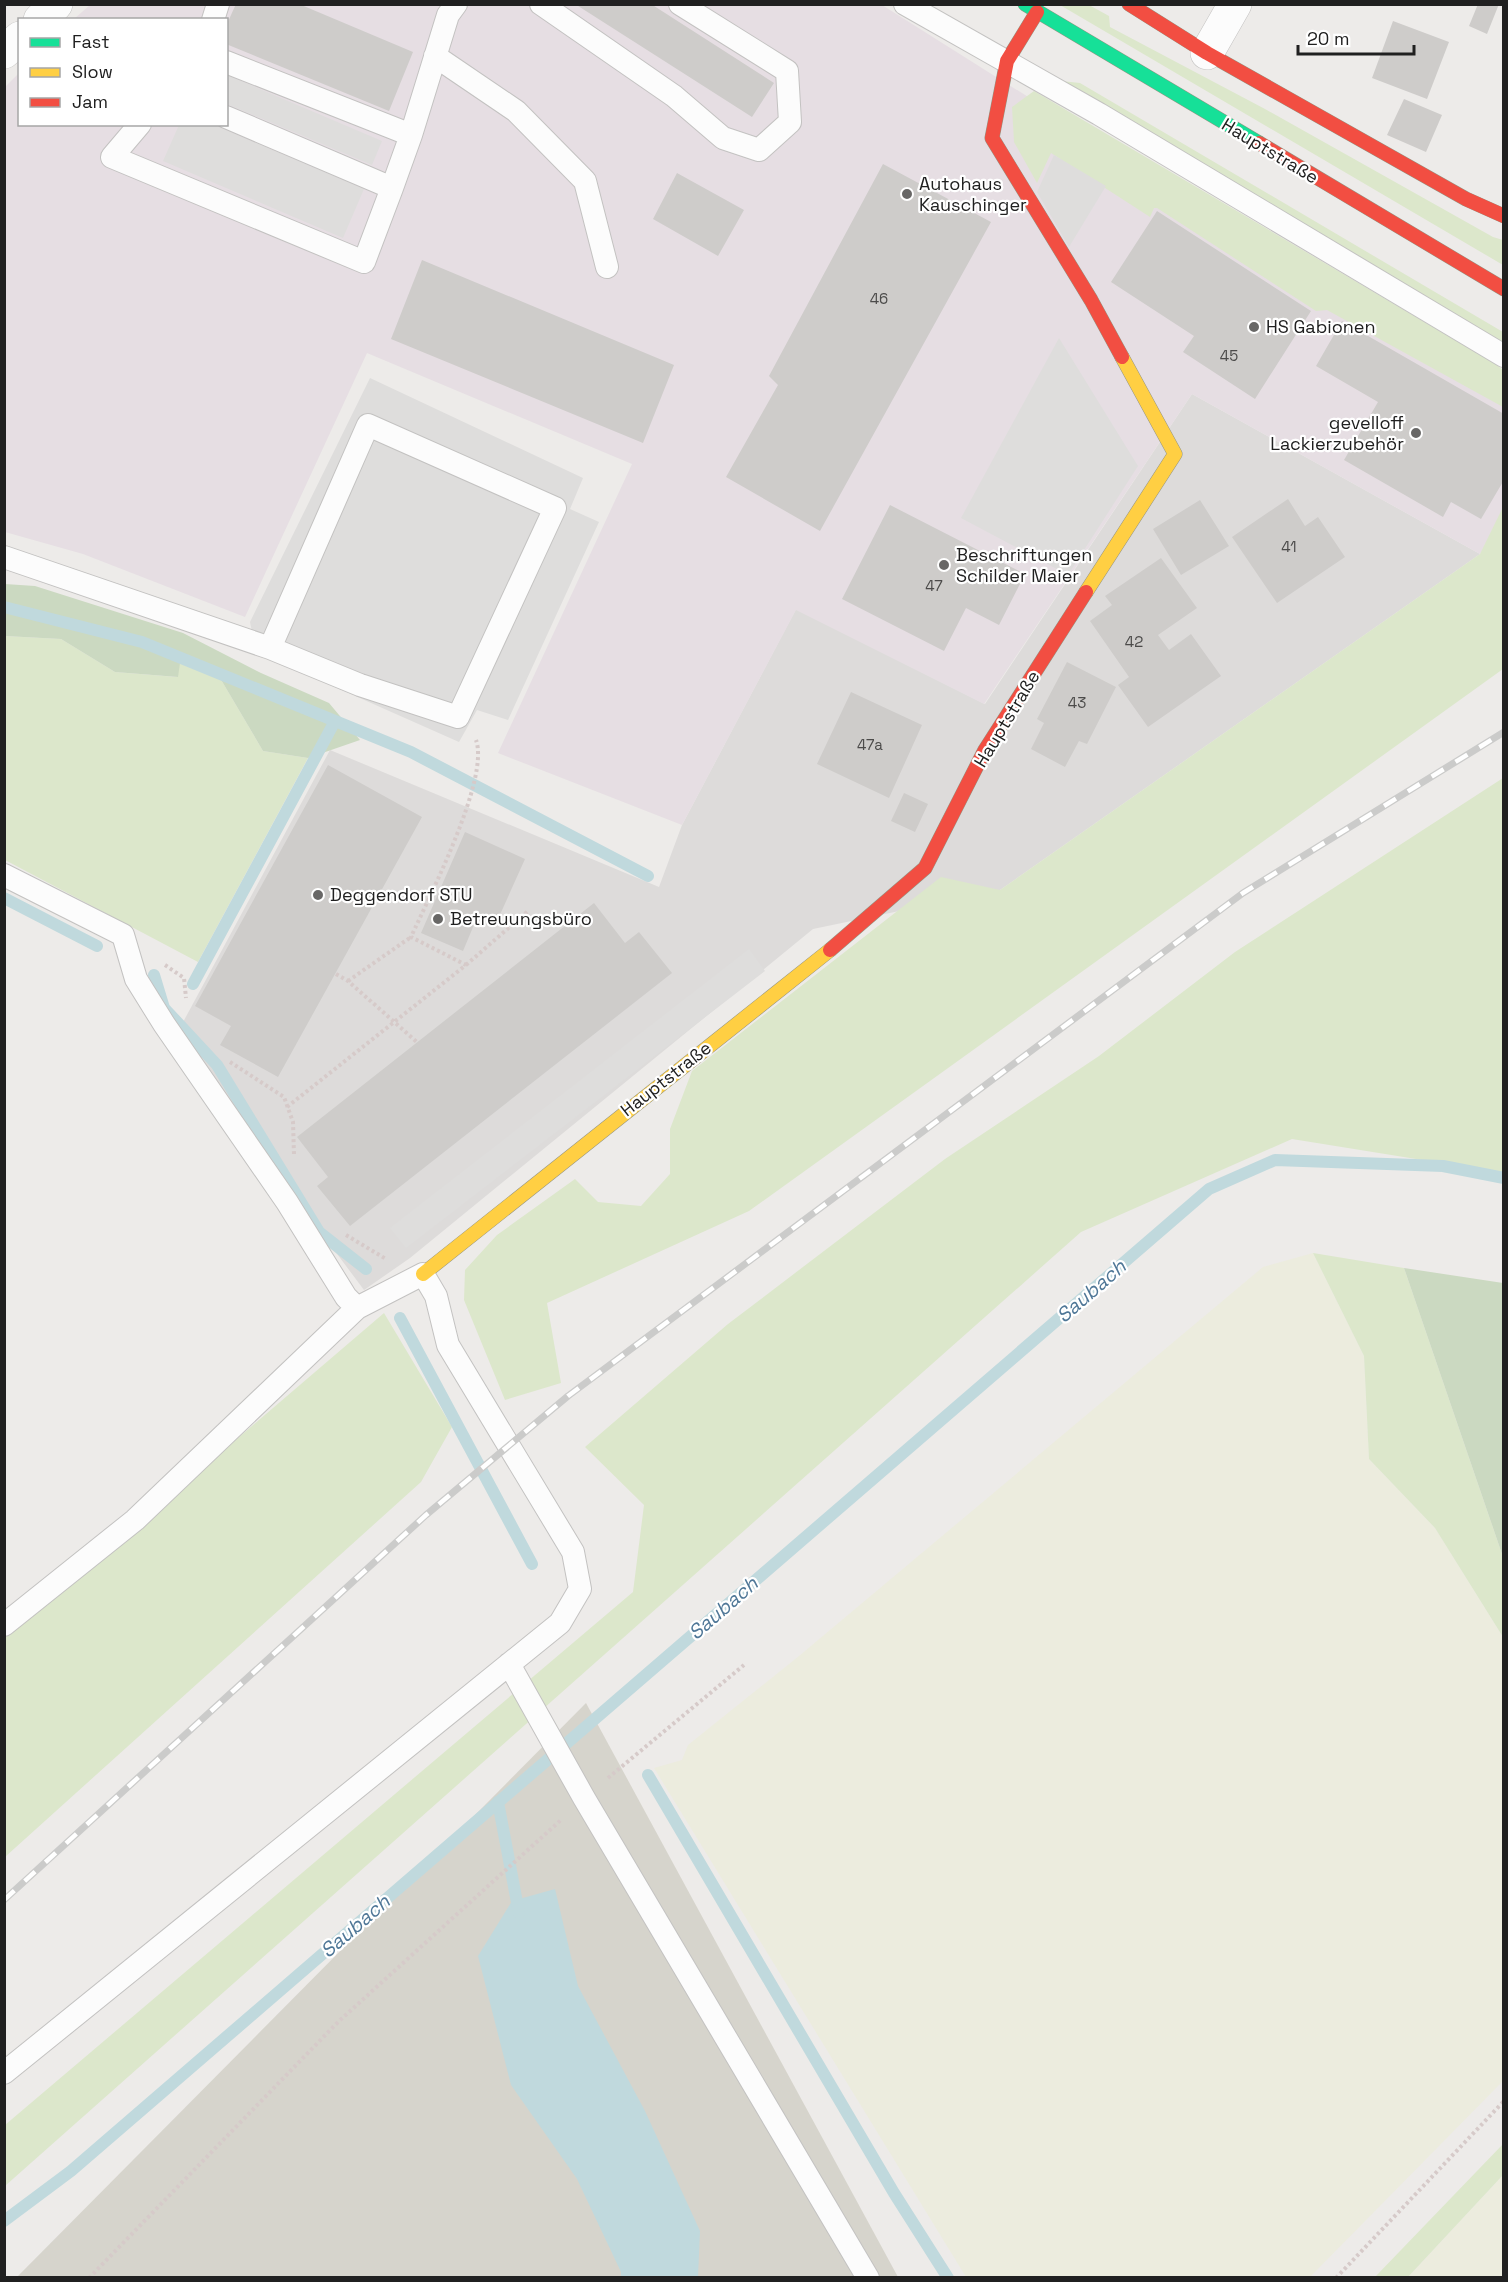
<svg xmlns="http://www.w3.org/2000/svg" width="1508" height="2282" font-family="'Space Grotesk',sans-serif">
<rect width="100%" height="100%" fill="#edebe9"/>
<path fill="#dddbda" d="M1192 394 1480 554 1000 890 813 929 410 1258 364 1290 175 1037 330 750 659 887 682 825 796 609 985 704Z"/>
<path fill="#e6dee3" d="M90 5H882L1503 396V519L1480 554 1192 394 984 704 796 610 682 825 498 753 632 464 367 353 245 617 83 554 5 532V87L19 73 20 124H226V20L74 19Z"/>
<path fill="#d6d4cc" d="M586 1703 898 2277 16 2278Z"/>
<path fill="#ececde" d="M1313 1253 1364 1356 1369 1459 1435 1528 1503 1637V2081L1310 2277H966L654 1768 682 1760 688 1745 799 1656 1263 1267Z
M1503 2175V2277H1408Z"/>
<path fill="#dce7cb" d="M1060 5H1089L1109 16 1110 27 1265 109 1493 237 1503 240V265Z
M1061 81 1080 83 1503 332V343Z
M1034 91 1497 365 1503 370V407L1327 310 1316 311 1157 208H1154L1150 217 1051 153 1037 183 1014 142 1012 107Z
M1503 507V669L749 1211 547 1303 561 1383 505 1400 464 1300 465 1270 497 1235 575 1179 598 1202 641 1206 670 1174V1129L692 1071 941 877 1000 890 1480 554Z
M4 636 61 639 115 672 177 677 179 663 220 678 263 751 308 758 198 962 5 860Z
M1503 778V1173L1292 1139 1081 1232 5 2186V2125L633 1592 644 1505 585 1447 728 1324 945 1159 1099 1056 1235 952Z
M1313 1253 1404 1268 1503 1557V1637L1435 1528 1369 1459 1364 1356Z
M384 1313 452 1427 421 1482 5 1857 4 1638Z
M1503 2144V2175L1408 2277H1375Z"/>
<path fill="#cbd9c1" d="M5 584 35 586 183 633 261 673 329 703 360 740 308 758 263 751 220 678 180 663 178 677 115 672 61 639 5 636Z
M1404 1268 1503 1283V1557Z"/>
<path fill="#dedddc" d="M227 75 382 141 372 165 227 104Z
M179 125H214L364 189 343 238 163 161Z
M1054 155 1106 186 1069 247 1037 192Z
M1059 338 1138 466 1068 575 961 518Z
M370 378 583 478 570 509 599 522 508 720 477 710 459 742 256 652 250 622Z
M749 949 765 971 406 1248 390 1228Z"/>
<path fill="#c0d9dd" d="M555 1889 578 1986 645 2111 700 2231 698 2277H621V2272L577 2179 511 2085 478 1956 512 1901Z"/>
<g fill="none" stroke-linecap="round" stroke-linejoin="round">
<path stroke="#c0d9dd" stroke-width="12" d="M4 607 142 642 411 752 648 876
M4 898 97 946
M154 975 164 1008 217 1065 319 1232 366 1269
M193 984 335 721
M400 1318 532 1564
M648 1775 894 2193 948 2278
M498 1802 519 1913
M4 2221 71 2171 1209 1189 1275 1160 1443 1166 1504 1178"/>
</g>
<path fill="#ceccca" d="M236 4H299L413 52 389 111 226 44V26Z
M575 4H651L774 83 752 117Z
M1478 4H1499L1487 34 1469 26Z
M1393 21 1449 42 1427 99 1372 78Z
M1404 99 1442 115 1426 152 1387 135Z
M883 164 991 222 820 531 726 477 778 385 769 376Z
M677 173 744 210 718 256 653 219Z
M1157 211 1311 311 1255 399 1183 352 1194 336 1111 282Z
M422 260 674 365 643 443 391 339Z
M1342 321 1504 414V480L1481 519 1451 502 1443 517 1344 460 1378 402 1316 366Z
M1288 499 1305 526 1318 517 1345 557 1277 603 1232 537Z
M1200 500 1229 546 1181 575 1153 529Z
M890 505 1025 574 999 625 966 608 944 651 842 599Z
M1161 558 1197 608 1158 635 1169 650 1191 634 1221 676 1148 727 1118 685 1129 677 1090 621 1112 605 1105 596Z
M1067 662 1116 687 1087 744 1079 741 1065 767 1031 749 1044 723 1037 719Z
M851 692 922 725 889 798 817 764Z
M328 765 422 817 278 1077 220 1045 231 1026 195 1006Z
M904 793 928 804 915 832 891 821Z
M465 832 525 859 494 928 476 920 463 951 421 933Z
M594 903 625 943 639 932 672 973 350 1226 317 1186 328 1177 297 1137Z"/>
<g fill="none" stroke-linecap="round" stroke-linejoin="round">
<defs>
<path id="lane" d="M541 4 674 96 723 138 759 150 790 122 787 71 680 4
M905 4 1099 114 1504 356
M213 20 218 4
M435 56 516 111 585 181 607 267
M226 62 411 135 392 188
M140 124 112 157 364 262 392 188 226 117
M411 135 448 15 456 4
M4 557 270 648 360 685 458 717 555 508 368 425 270 648
M4 875 123 935 136 979 164 1024 287 1202 346 1297 357 1308
M4 1625 135 1520 357 1308 423 1274 436 1296 448 1345 573 1552 580 1589 560 1623 4 2073
M509 1664 584 1798 868 2278"/>
<path id="street" d="M40 20 56 4
M4 52 20 38
M1207 53 1235 4"/>
<path id="fast" d="M1025 4 1259 143"/>
<path id="slow" d="M1086 592 1175 454 1122 357
M423 1274 830 950"/>
<path id="jam" d="M1129 4 1207 53 1466 199 1504 216
M1037 12 1007 61 992 138 1091 300 1122 357
M1259 143 1504 289
M830 950 925 868 985 750 1086 592"/>
</defs>
<use href="#lane" stroke="#c3c2c1" stroke-width="24"/>
<use href="#street" stroke="#c3c2c1" stroke-width="34"/>
<use href="#fast" stroke="#959583" stroke-width="15"/>
<use href="#slow" stroke="#959583" stroke-width="15"/>
<use href="#jam" stroke="#959583" stroke-width="15"/>
<path stroke="#d6cac9" stroke-width="4" stroke-dasharray="3 3" stroke-linecap="butt" d="M165 965 184 978 186 998
M466 965 528 911
M336 974 348 981 418 1043
M348 981 411 937
M230 1062 284 1097 293 1122 294 1155
M287 1107 466 965 411 937C429 897 490 779 476 740
M346 1235 386 1259
M608 1778 744 1665
M89 2278 338 2022 562 1819
M1336 2278 1504 2101"/>
<use href="#lane" stroke="#fcfcfc" stroke-width="22"/>
<use href="#street" stroke="#fcfcfc" stroke-width="33"/>
<use href="#fast" stroke="#16e098" stroke-width="14"/>
<use href="#slow" stroke="#ffcf43" stroke-width="14"/>
<use href="#jam" stroke="#f24e42" stroke-width="14"/>
<defs>
<path id="rail" d="M4 1900 426 1515 568 1396 1243 893 1504 732"/>
</defs>
<use href="#rail" stroke="#cbcbca" stroke-width="7"/>
<use href="#rail" stroke="#fff" stroke-width="4.5" stroke-dasharray="14" stroke-linecap="butt"/>
</g>
<g fill="#686766" stroke="#fff" stroke-width="2">
<circle cx="907" cy="194" r="6"/>
<circle cx="1254" cy="327" r="6"/>
<circle cx="1416" cy="433" r="6"/>
<circle cx="944" cy="565" r="6"/>
<circle cx="318" cy="895" r="6"/>
<circle cx="438" cy="919" r="6"/>
</g>
<g text-anchor="middle" stroke-width="4.5" stroke-linejoin="round" paint-order="stroke">
<g font-size="15" fill="#4c4b4a">
<text x="879" y="304">46</text>
<text x="1229" y="361">45</text>
<text x="1289" y="552">41</text>
<text x="934" y="591">47</text>
<text x="1134" y="647">42</text>
<text x="1077" y="708">43</text>
<text x="870" y="750">47a</text>
</g>
<g font-size="18" fill="#202020" stroke="#fff">
<text transform="translate(1270 151) rotate(31)" y="6">Hauptstraße</text>
<text transform="translate(1007 719) rotate(-59)" y="6">Hauptstraße</text>
<text transform="translate(666 1079) rotate(-38)" y="6">Hauptstraße</text>
</g>
<g font-size="18" fill="#202020" stroke="#fff" text-anchor="start">
<text x="919" y="190">Autohaus<tspan x="919" dy="21">Kauschinger</tspan></text>
<text x="1266" y="333">HS Gabionen</text>
<text x="1404" y="429" text-anchor="end">gevelloff<tspan x="1404" dy="21">Lackierzubehör</tspan></text>
<text x="956" y="561">Beschriftungen<tspan x="956" dy="21">Schilder Maier</tspan></text>
<text x="330" y="901">Deggendorf STU</text>
<text x="450" y="925">Betreuungsbüro</text>
</g>
<g font-size="20" font-style="italic" fill="#4f7797" stroke="#fff">
<text transform="translate(1091 1291) rotate(-41)" y="7">Saubach</text>
<text transform="translate(723 1608) rotate(-41)" y="7">Saubach</text>
<text transform="translate(355 1926) rotate(-41)" y="7">Saubach</text>
</g>
</g>
<rect width="1508" height="2282" fill="none" stroke="#202020" stroke-width="12"/>
<rect x="18" y="18" width="210" height="108" fill="#ffffff" stroke="#a6a6a6" stroke-width="1.5"/>
<rect x="30" y="38" width="30" height="9" fill="#16e098" stroke="#a6a6a6" stroke-width="1.5"/>
<text x="72" y="48" font-size="18" fill="#202020">Fast</text>
<rect x="30" y="68" width="30" height="9" fill="#ffcf43" stroke="#a6a6a6" stroke-width="1.5"/>
<text x="72" y="78" font-size="18" fill="#202020">Slow</text>
<rect x="30" y="98" width="30" height="9" fill="#f24e42" stroke="#a6a6a6" stroke-width="1.5"/>
<text x="72" y="108" font-size="18" fill="#202020">Jam</text>
<path d="M1298 45v9h116v-9" fill="none" stroke="#202020" stroke-width="3"/>
<text x="1307" y="45" font-size="18" fill="#202020" stroke="#ffffff" stroke-width="4.5" paint-order="stroke">20 m</text>
</svg>
